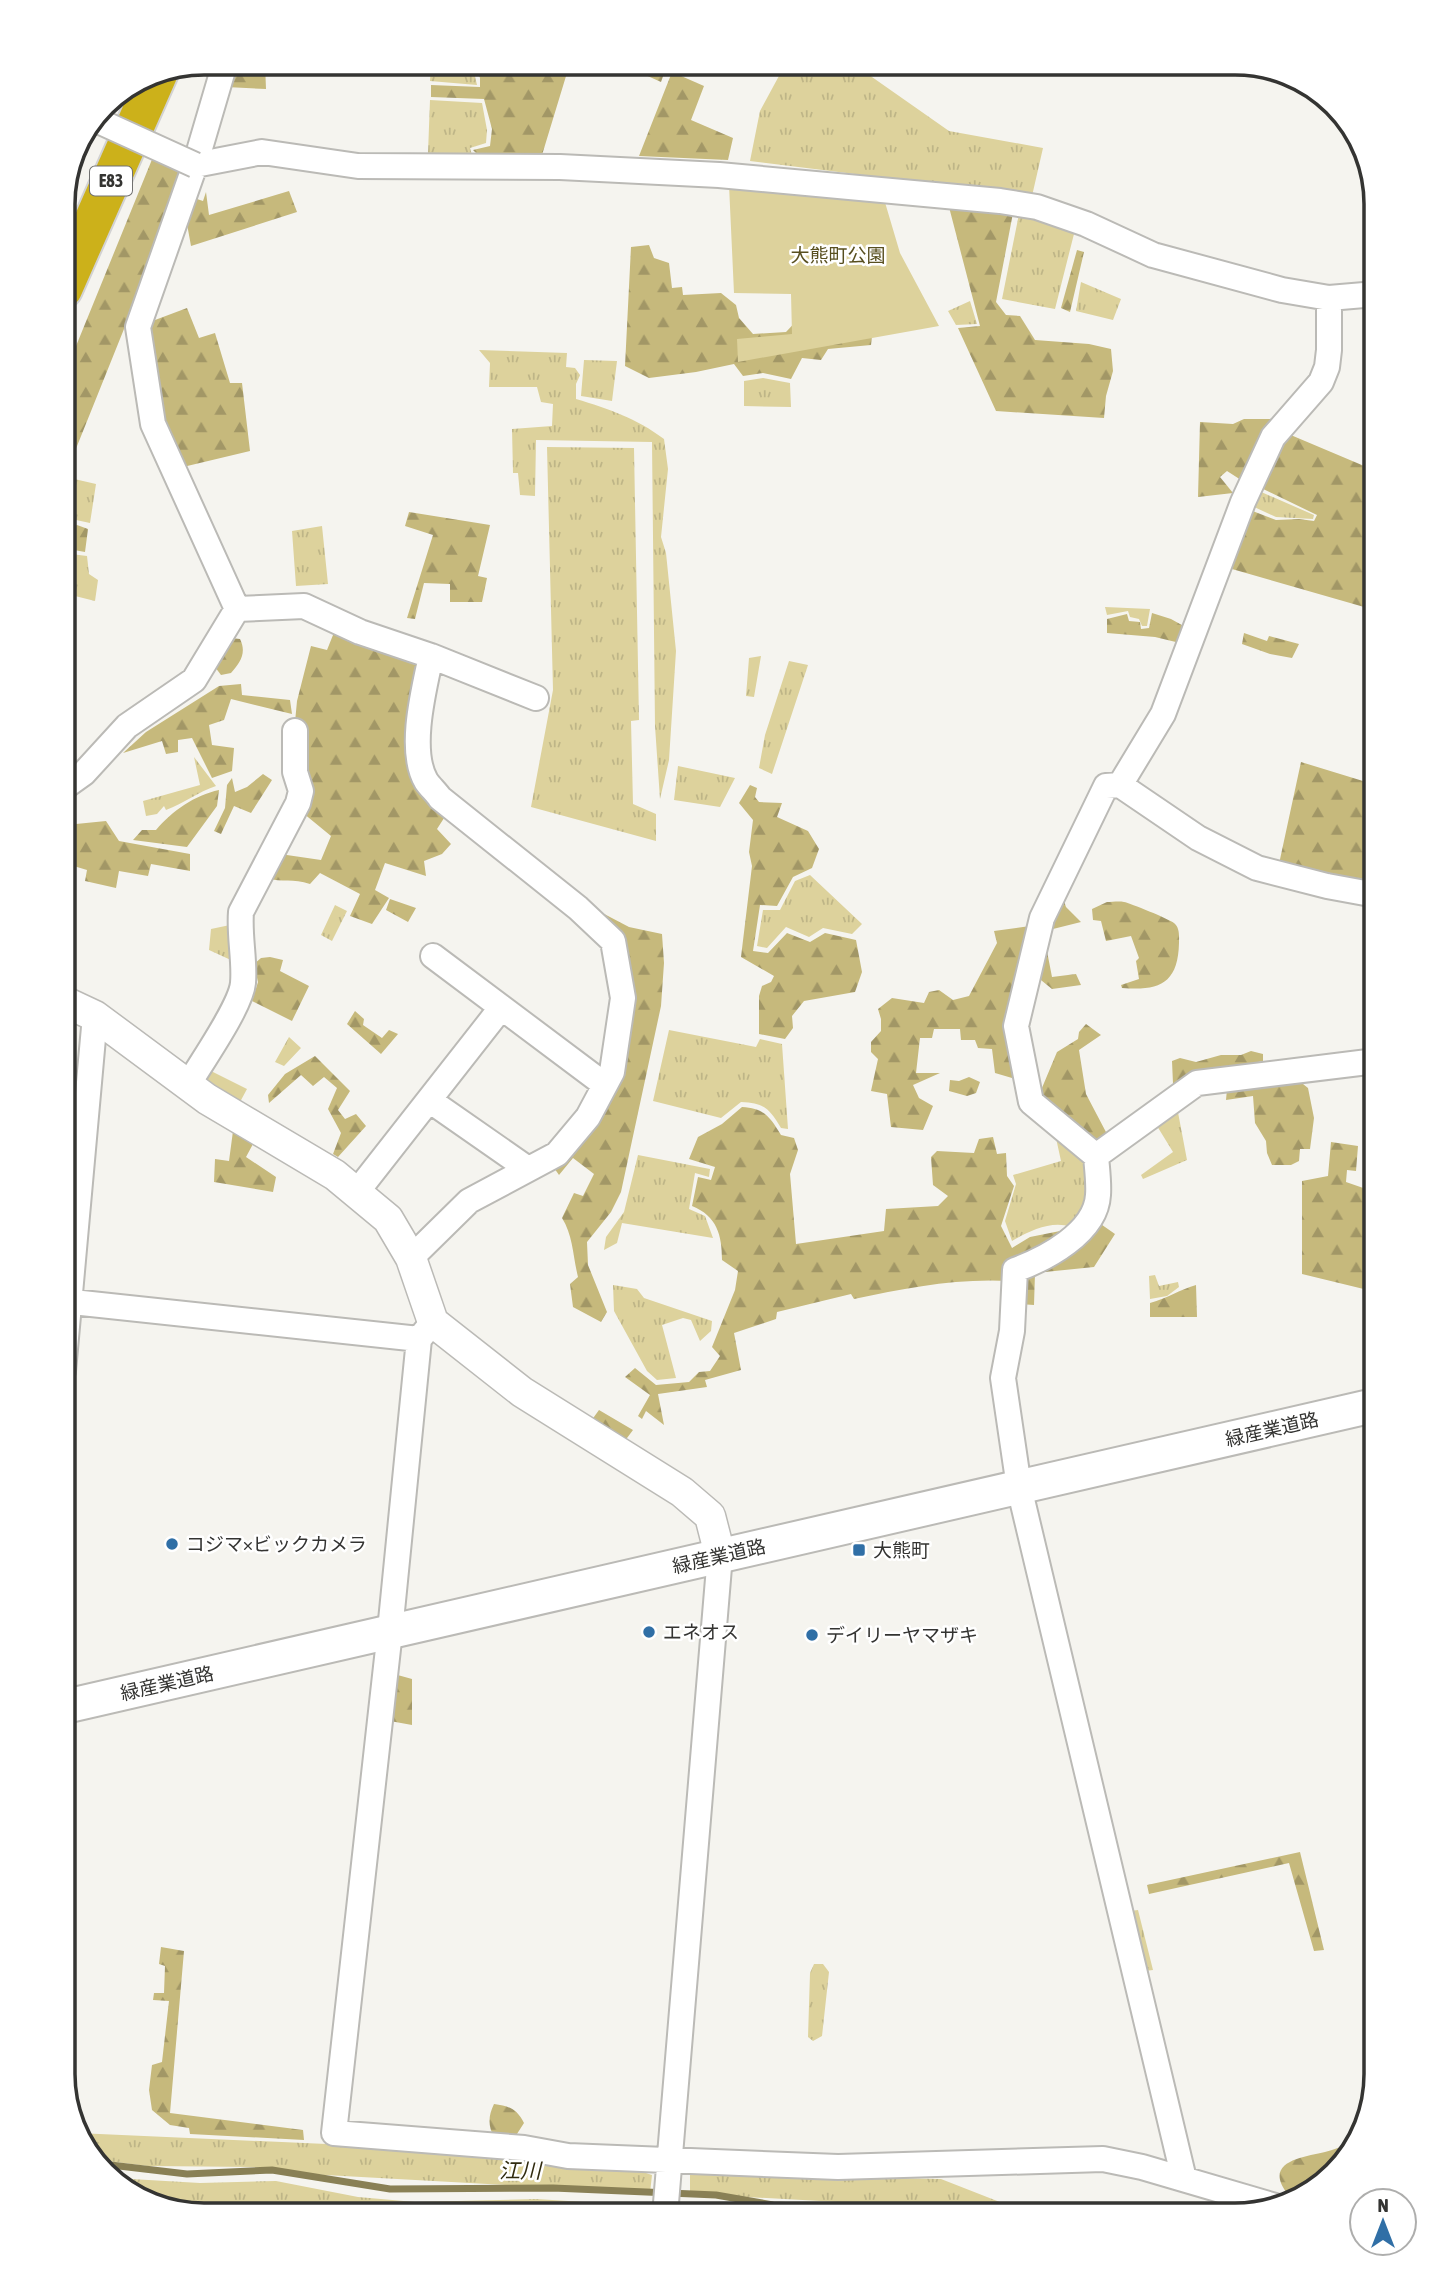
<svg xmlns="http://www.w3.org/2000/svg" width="1439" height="2278" font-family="'Asap Condensed','Noto Sans JP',sans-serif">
<defs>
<pattern id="grass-tufts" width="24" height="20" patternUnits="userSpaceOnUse" patternTransform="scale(1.75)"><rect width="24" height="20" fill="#ddd29c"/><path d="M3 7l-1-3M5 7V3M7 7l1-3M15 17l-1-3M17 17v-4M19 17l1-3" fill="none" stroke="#beb587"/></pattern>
<pattern id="forest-firs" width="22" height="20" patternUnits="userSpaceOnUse" patternTransform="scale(1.75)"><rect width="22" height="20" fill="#c6b97c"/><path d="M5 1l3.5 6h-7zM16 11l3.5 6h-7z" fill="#a29766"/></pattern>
</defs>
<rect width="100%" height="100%" fill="#f5f4ef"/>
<path fill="url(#grass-tufts)" d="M431 63H461L473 68 477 85 430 81Z
M786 63H852L949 131 1043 148 1032 196 750 161 760 111Z
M430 100 482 103 487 130 486 143 470 148 472 155 428 153Z
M1019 214 1075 230 1055 309 1002 299Z
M1081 282 1121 299 1113 320 1076 311Z
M970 301 977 324 956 325 948 311Z
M479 350 567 353 566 367 575 368 580 375 576 384V399C609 409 636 418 664 439L668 469 661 537 666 553 676 651 669 760 660 799 655 726 652 442 536 440 535 496 520 495 518 473H513L512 429 552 426 553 404 541 402 537 387H489L490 363Z
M584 360 617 361 612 401 581 396Z
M763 378 790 383 791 407 744 406V381Z
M547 447 634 448 639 720 631 721 633 804 656 814V841L531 807 553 690Z
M70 478 96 484 90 523 76 520 63 527V494Z
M1259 491 1314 515 1313 519 1276 517 1252 506Z
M322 526 328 584 296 586 292 531Z
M63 553 87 556 89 574 98 580 95 601 63 593Z
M1105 607 1150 609 1147 626H1142L1139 619 1130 617 1128 611 1107 615Z
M761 656 754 697 746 696 749 658Z
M789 661 808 665 772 774 759 768 765 735Z
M194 757 216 786C198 792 184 803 166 810L164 806 157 814 146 816 143 801 200 785Z
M678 766 735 778 720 807 674 800Z
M810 875 862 924 852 934 823 928 809 937 786 927 767 948 757 946 763 910H780L795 881Z
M335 905 347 911 332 941 321 935Z
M230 925 233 961 209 950 211 929Z
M669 1030 756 1047 760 1039 782 1044 788 1129 781 1128C769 1108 764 1103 741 1102L721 1118 653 1101Z
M289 1037 301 1048 284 1066 275 1062Z
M211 1071 247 1089 240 1102 205 1078Z
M1177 1107 1187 1160 1143 1179 1141 1175 1173 1152 1157 1126Z
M1056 1138 1086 1161 1091 1198 1071 1227C1052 1220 1029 1231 1012 1241L1005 1221 1016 1184 1013 1175 1061 1161Z
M638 1155 710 1169 709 1177 695 1173 689 1209 705 1216 713 1238 622 1223 617 1243 604 1250 606 1237 624 1212Z
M1155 1275 1159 1286 1178 1282 1179 1287 1167 1296 1150 1299 1149 1276Z
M613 1285 637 1289 644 1298 712 1321 711 1331 700 1341 691 1320 683 1318 662 1325 676 1378 657 1380 647 1371 614 1311Z
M1138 1910 1153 1970 1145 1971 1130 1911Z
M814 1964H823L829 1972 822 2036 813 2041 808 2037 810 1973Z
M77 2133 505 2152V2161L634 2169 652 2175 650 2193 307 2174 257 2167 148 2166 99 2160Z
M690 2174 941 2179 1010 2206V2215H953L928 2207 729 2196 690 2191Z
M114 2178 200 2183 276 2181 358 2197 415 2202 536 2199 649 2206 650 2215H361L166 2205 126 2191Z
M691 2204 865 2215H691Z"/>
<path fill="url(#forest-firs)" d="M230 63H265L266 89 226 87Z
M470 63H570L542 155 479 156 473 150 490 146 492 129 484 99 431 97V85L480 87V78L475 65Z
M636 63 667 65 661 82 632 69Z
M672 72 704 86 691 120 733 138 728 160 639 156Z
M153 157 181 171 128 319 63 481V378Z
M289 191 297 212 191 246 187 224 197 199 203 201 206 192 209 215Z
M949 207 1013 213 996 302 1006 315 1020 316 1035 340 1089 344 1111 349 1113 371 1106 396 1104 418 996 411 958 328 980 326Z
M649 245 654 258 669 263 672 288 682 287 683 295 721 293 736 305 739 318 753 334 786 332 801 316 873 328 871 345 828 349 821 360 802 358 791 379 763 373 743 376 734 364 696 372 649 378 625 366 631 247Z
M1077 250 1084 252 1070 312 1061 308Z
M187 308 199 338 215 333 230 383H242L250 451 183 467 162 422 147 323Z
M1244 419H1273L1250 458 1241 480 1227 471 1220 477 1233 493 1198 497 1200 422 1233 424Z
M1286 433 1376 471V550L1371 571 1376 573V599L1371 609 1232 569 1250 510 1276 520 1299 519 1314 521 1317 515 1259 487Z
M409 512 490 525 478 576 487 578 482 602H450V584L424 583 415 619 407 618 433 535 405 526Z
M77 525 88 529 85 552 63 548V532Z
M1152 613 1171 619 1189 629 1180 643 1155 637 1107 633V619L1127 614 1129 621 1140 622 1141 629 1149 628Z
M335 630 423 663 413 719 446 815 437 829 451 844 442 854 424 861 426 876 385 863 375 890 389 898 372 924 350 916 360 894 320 873 310 884C293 878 282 883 267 878L280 854 321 860 331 836 303 813 295 722 297 701 311 646 327 650Z
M1244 633 1267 641 1269 636 1299 644 1292 658 1270 654 1242 644Z
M231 638 240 639C247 653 240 663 231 673L221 675 215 667Z
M241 684 242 695 290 700 292 714 231 699 224 720 209 725 212 745 234 748 232 771 212 778 192 738 178 740V752L166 754 162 741 123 753 146 732 219 686Z
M1301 762 1376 785V884L1279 864Z
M263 774 272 780 251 813 234 806 221 834 214 831 225 808 227 785 232 778 235 792 247 787Z
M750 785 757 788 755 797 759 802 782 803 777 817 808 831 819 849 812 868 793 877 777 906 760 905 753 951 768 953 787 933 810 942 825 933 856 940 862 972 855 992 804 1001 792 1016 793 1028 785 1039 759 1034V996L762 986 771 982 774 976 741 957 752 866 749 852 753 820 739 803Z
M219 790 217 806 187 847 133 840 142 830H156C172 811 195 795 219 790Z
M106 821 119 841 190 854V871L151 864 148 876 119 871 116 888 85 881 87 870 67 864 63 857V822L66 825Z
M1062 895 1066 907 1081 922 1049 930Z
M390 899 416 908 408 922 386 910Z
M1107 902C1112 902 1119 901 1124 902 1130 903 1169 919 1174 923 1180 928 1179 936 1179 943 1178 984 1159 991 1122 988L1121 985 1139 979 1136 961 1139 958 1131 936 1106 941 1101 921 1093 920 1092 909Z
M589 906 629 927 662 934 664 963 661 1006 621 1192 611 1212 587 1242 588 1265 607 1312 601 1322 573 1307 570 1284 578 1277C573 1257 573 1235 562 1218L574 1193 583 1196 594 1174 573 1158 559 1175 552 1165 593 1120 627 996Z
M1030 926 1022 1081 995 1073 992 1049 978 1048 975 1040H961L960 1029H934L932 1038H920L916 1073H940L913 1085 919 1098 933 1106 923 1130 891 1127 887 1094 871 1091 878 1059 871 1052V1042L881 1031V1019L878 1009 892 998 924 1003 929 992 939 990 953 1000 969 996 997 943 994 931Z
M1045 941 1052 977 1076 974 1081 985 1052 989 1036 976Z
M270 957 283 960 280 971 309 986 292 1021 252 1001 258 982 254 964 261 958Z
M355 1011 364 1019 363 1025 382 1038 389 1030 398 1034 381 1054 347 1024Z
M1086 1024 1101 1035 1079 1050 1086 1094 1107 1134 1095 1146 1039 1095 1057 1052 1078 1039 1079 1032Z
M1251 1051 1263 1054V1061L1191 1076 1173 1084 1172 1061 1180 1058 1196 1062 1221 1055H1241Z
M315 1056 350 1091 338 1110 345 1119 356 1114 366 1126 338 1157 333 1154 341 1133 328 1109 337 1088 324 1077 313 1086 301 1075 269 1103 268 1095 285 1074Z
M1293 1076 1308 1088 1314 1118 1310 1149H1300L1299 1161 1291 1165H1272L1267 1153 1266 1141 1255 1123 1253 1096 1226 1100 1227 1089Z
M969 1077 980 1082 976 1093 967 1096 949 1091 950 1080 959 1081Z
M742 1107C764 1108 770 1117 781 1135L794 1138 798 1150 790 1174 796 1244 884 1231 886 1209 938 1206 948 1196 933 1185 931 1157 937 1151 974 1153 979 1139 993 1137 997 1154 1006 1153 1007 1176 1014 1186 1001 1226 1012 1248 1030 1237 1065 1230 1010 1281C956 1278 906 1288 854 1299L851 1294 777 1312 776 1319 734 1333 741 1370 705 1380 707 1387 658 1394 664 1425 646 1411 642 1419 638 1416 650 1395 625 1377 635 1368 656 1385 689 1382 699 1372 710 1371 720 1356 712 1347 735 1290 738 1271 722 1260C722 1235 717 1216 692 1206L698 1177 711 1180 715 1167 689 1159 698 1137 722 1124Z
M233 1131 253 1144 246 1157 276 1177 273 1192 214 1182 215 1159 229 1161Z
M1331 1142 1358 1146 1356 1171 1347 1170 1346 1182 1369 1190 1364 1235 1376 1238V1292L1302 1274V1181L1328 1176Z
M1095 1220 1115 1234 1094 1267 1035 1273 1034 1305 1019 1304 1020 1273Z
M1196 1285 1197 1317H1150V1303C1168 1298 1179 1290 1196 1285Z
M599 1410 633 1430 624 1442 591 1421Z
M394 1674 412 1679V1725L390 1721Z
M1300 1852 1324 1950 1314 1951 1289 1863 1149 1894 1147 1885Z
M161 1947 184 1951 170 2113 303 2130 304 2140 190 2134 189 2128 170 2125 152 2110 149 2090 152 2065 162 2062 169 2001 153 2000 154 1993H164L165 1966 159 1964Z
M494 2104C509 2106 517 2109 524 2123L515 2137H494C488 2126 488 2116 494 2104Z
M1351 2143 1355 2145 1352 2152 1304 2195 1286 2192C1264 2161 1304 2157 1325 2152 1333 2150 1342 2146 1351 2143Z"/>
<path fill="#ddd29c" d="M729 185 884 199 900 253 939 326 738 362 737 339 792 334 791 294 734 293Z"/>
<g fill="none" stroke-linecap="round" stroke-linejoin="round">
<path stroke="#898055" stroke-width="7" d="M102 2164 187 2174 272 2170 390 2189 553 2188 716 2195 773 2205 925 2211 939 2215"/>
<defs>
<path id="minor" d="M225 63 195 165 138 327 153 424 237 609
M195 165 262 152 358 166 560 167 719 175 1000 201 1037 207 1086 224 1153 255 1282 290 1329 298 1376 294
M237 609 304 606 360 632 431 656C424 689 408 750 426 781 430 787 436 792 440 798L578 908 613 941 623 998 612 1072 588 1117 557 1154 469 1201 411 1258
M431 656 536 698
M1120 785 1163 714 1243 502 1273 437 1321 382 1327 367 1329 350V298
M63 788 84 773 127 726 194 680 237 609
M433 956 605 1085
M188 1085C201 1063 241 1006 243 983 245 960 239 936 241 912L298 803 301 791 295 772V731
M429 1100 528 1169
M1096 1156 1031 1102 1016 1026 1042 918 1106 786 1120 785 1198 838 1257 868 1327 886 1376 895
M356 1193 501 1008
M63 1301 419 1339
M433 1322 419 1339 390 1631 334 2133 524 2148 568 2156 838 2167 1103 2159 1142 2167 1275 2206
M63 1371 95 1016
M1184 2179 1019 1487 1003 1378 1012 1331 1015 1270C1045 1259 1096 1233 1098 1195 1099 1183 1097 1169 1096 1156L1197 1083 1376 1061
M665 2215 720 1555"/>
<path id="tertiary" d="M63 1001 95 1016 207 1099 335 1175 388 1219 411 1258 433 1322 522 1392 682 1492 710 1516 720 1555"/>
<path id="secondary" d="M63 1707 1376 1405"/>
<path id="motorway" d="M63 289 159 72"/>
</defs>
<use href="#minor" stroke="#bbbab6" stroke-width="28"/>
<use href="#tertiary" stroke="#bbbab6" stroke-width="33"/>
<use href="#secondary" stroke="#bbbab6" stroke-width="37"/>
<use href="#motorway" stroke="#d2d2d2" stroke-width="42"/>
<use href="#minor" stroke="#fff" stroke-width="24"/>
<use href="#tertiary" stroke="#fff" stroke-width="30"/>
<use href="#secondary" stroke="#fff" stroke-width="33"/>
<use href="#motorway" stroke="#ccb11a" stroke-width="38"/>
<defs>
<path id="minor-bridge" d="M94 119 195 165"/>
</defs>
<use href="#minor-bridge" stroke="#bbbab6" stroke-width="28" stroke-linecap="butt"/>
<use href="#minor-bridge" stroke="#fff" stroke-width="24"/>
</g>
<g fill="#306fa6" stroke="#fff" stroke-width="2.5">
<circle cx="172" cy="1544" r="7"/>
<rect x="852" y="1543" width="14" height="14" rx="3.5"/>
<circle cx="649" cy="1632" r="7"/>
<circle cx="812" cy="1635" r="7"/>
</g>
<g text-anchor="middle" stroke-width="5" stroke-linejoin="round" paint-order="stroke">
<rect fill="#fff" stroke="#717170" stroke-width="2" x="90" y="166.5" width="42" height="29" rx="5"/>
<g font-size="18" font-weight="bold" fill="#343432">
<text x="111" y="187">E83</text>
</g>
<g font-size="19" fill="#584f1f" stroke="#fff">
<text x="838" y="262">大熊町公園</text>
</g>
<g font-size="19" fill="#343432" stroke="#fff">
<text transform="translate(1272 1429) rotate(-13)" y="7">緑産業道路</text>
<text transform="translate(719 1556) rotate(-13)" y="7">緑産業道路</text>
<text transform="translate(167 1683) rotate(-13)" y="7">緑産業道路</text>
</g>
<g font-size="19" fill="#343432" stroke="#fff" text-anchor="start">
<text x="186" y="1551">コジマ×ビックカメラ</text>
<text x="873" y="1557">大熊町</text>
<text x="663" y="1639">エネオス</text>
<text x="826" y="1642">デイリーヤマザキ</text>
</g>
<g font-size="21" font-style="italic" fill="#312b0f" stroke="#fff">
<text x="520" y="2178">江川</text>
</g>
</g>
<path d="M0 0H1439V2278H0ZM204 75H1235A129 129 0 0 1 1364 204V2074A129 129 0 0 1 1235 2203H204A129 129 0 0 1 75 2074V204A129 129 0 0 1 204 75Z" fill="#fff" fill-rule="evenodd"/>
<path fill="none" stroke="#343432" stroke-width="3.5" d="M204 75H1235A129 129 0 0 1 1364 204V2074A129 129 0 0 1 1235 2203H204A129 129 0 0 1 75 2074V204A129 129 0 0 1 204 75Z"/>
<g transform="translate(1383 2222)"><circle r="33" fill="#ffffff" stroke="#aeaead" stroke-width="2"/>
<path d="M0-5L12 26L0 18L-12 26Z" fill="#306fa6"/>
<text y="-10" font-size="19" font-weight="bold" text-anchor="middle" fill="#343432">N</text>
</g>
</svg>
